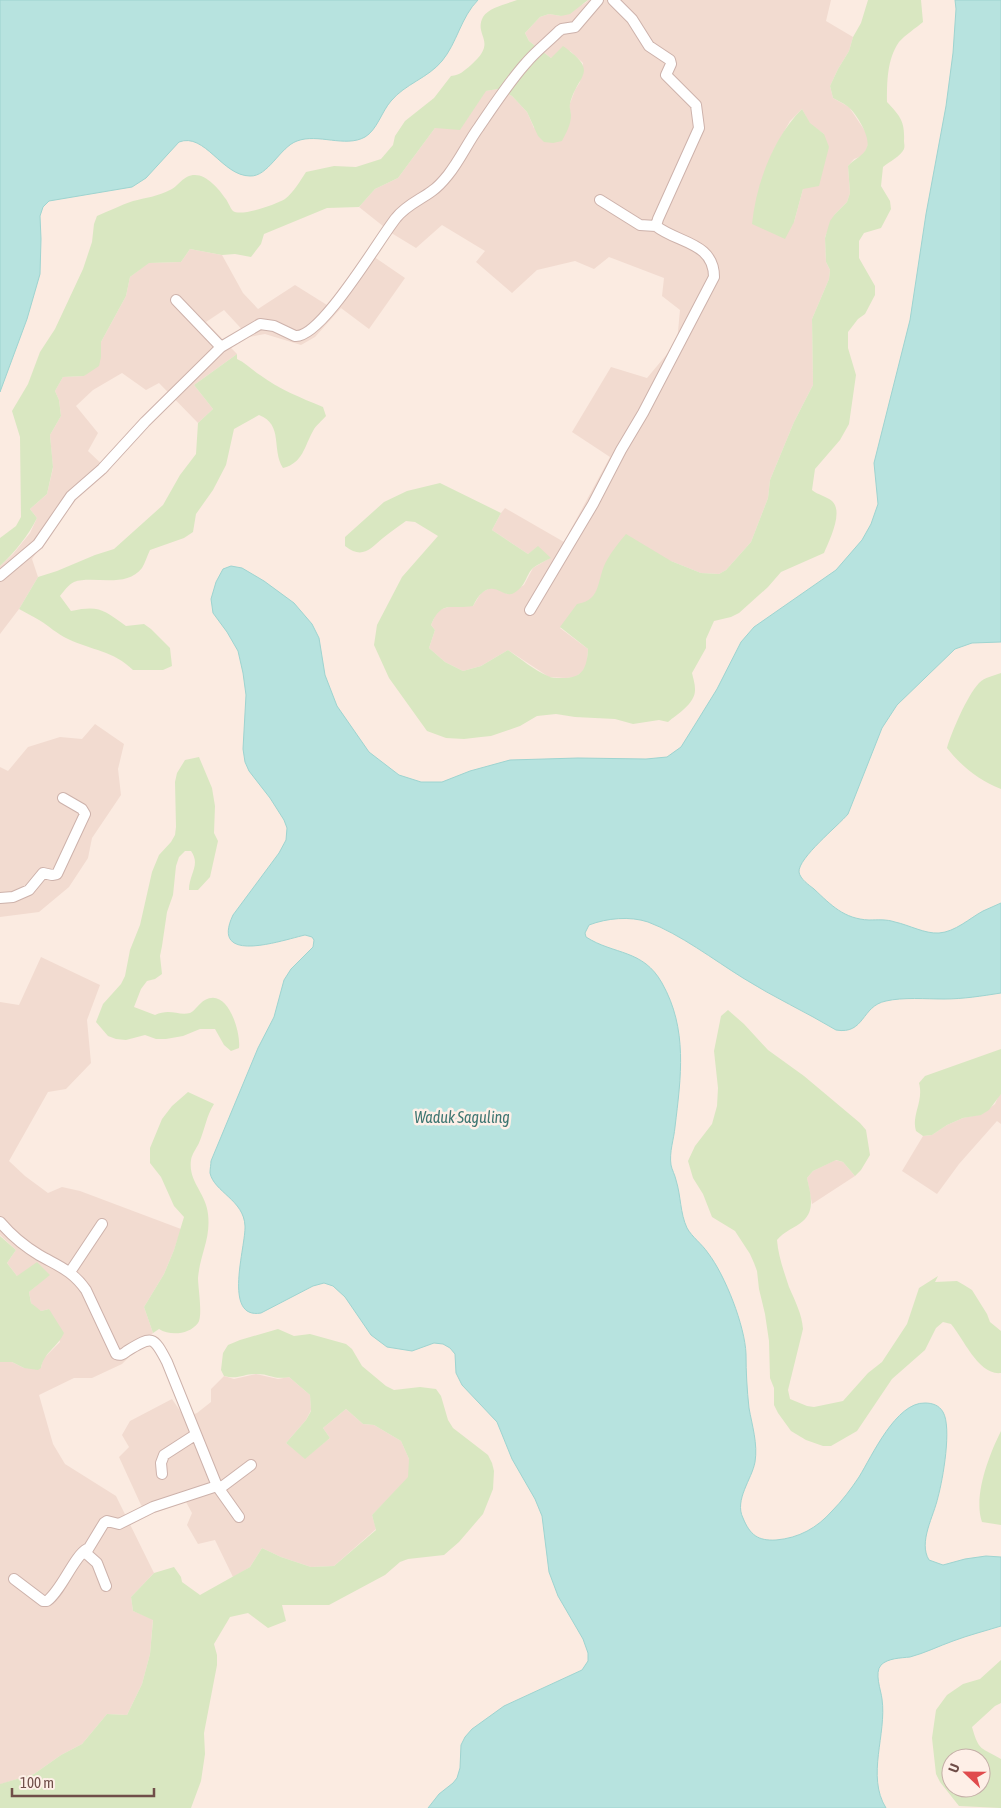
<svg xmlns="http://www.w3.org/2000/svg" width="1001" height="1808" font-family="'Asap Condensed',sans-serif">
<rect width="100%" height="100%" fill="#fbebe1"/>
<path fill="#f2dbd0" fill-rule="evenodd" d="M588 0H831L826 21 853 37 849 51 838 69 830 86 833 98 849 107 865 131 869 140 867 148 862 156 854 159 848 166 850 193 847 202 835 214 825 237 826 262 830 270 829 279 812 319 813 385 794 422 770 480 768 498 751 542 726 570 719 574 701 573 671 561 597 590 593 597 560 628 588 649 587 664 582 672 575 677 566 678 549 677 508 650 481 666 463 671 445 662 429 648 435 630 431 625 436 614 439 610 452 606H473L481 593 490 588 499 589 507 594 524 585 533 568 550 558 538 547 528 554 492 530 501 513 505 508 564 542 610 457 572 432 611 367 647 378 677 342 680 310 662 296 664 278 609 257 594 269 575 261 537 270 512 293 476 262 485 251 442 225 416 248 393 234 359 207 375 189 398 178 435 128 473 109 485 91 498 89 512 96 527 112 534 128 571 115 569 106 575 90 580 82 583 63 570 51 551 58 529 41 525 33 540 17 549 14 561 16 585 3ZM802 109 810 124 824 134 803 189 794 222 767 168 773 151 790 121Z
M190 249 222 255 243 293 258 309 295 285 327 305 367 252 405 278 369 329 341 308 315 337 301 345 265 334 249 337 224 310 206 322 237 354 194 385 213 409 198 423 159 383 146 390 122 373 93 390 76 406 98 433 88 451 109 471 70 505 32 559 38 577 19 609 0 634V566L13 554 30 533 37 518 30 509 47 494 53 468 50 435 61 416 59 400 55 391 63 377 84 376 101 357V342L126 296 130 277 148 263 181 262Z
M95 724 124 744 118 769 121 795 92 838 88 858 69 887 39 912 0 917V767L8 771 28 747 60 737 82 739Z
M41 957 100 985 87 1020 91 1063 66 1089 48 1092 9 1161 25 1176 48 1193 62 1187 80 1191 181 1229 174 1250 164 1274 144 1307 153 1333 122 1364 92 1378H74L39 1395 53 1444 65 1464 116 1496 154 1573 131 1597 133 1611 153 1619 150 1654 142 1684 127 1715 107 1714 82 1744 61 1755 34 1774 1 1784H0V1362H12L24 1368H41L43 1359 60 1342 49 1309 41 1311 37 1309 31 1303 29 1292 49 1275 17 1276 7 1263 16 1250 0 1235V1002L19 1005Z
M1001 1094V1124L997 1121 959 1164 937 1194 902 1171 923 1136 932 1135 947 1125 963 1118 982 1114 995 1104 999 1095Z
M835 1160 843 1162 855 1176 812 1204 807 1178 813 1171Z
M256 1374 278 1379 289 1377 310 1395 311 1410 306 1420 286 1443 305 1458 330 1438 323 1428 346 1409 363 1424 374 1425 401 1441 409 1459V1477L372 1515 376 1529 334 1566 311 1567 281 1557 262 1548 250 1567 233 1577 215 1540 198 1544 187 1525 192 1513 186 1502 151 1514 141 1505 119 1457 129 1447 122 1435 130 1421 172 1399 185 1418 197 1413 211 1402V1389L224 1376 234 1379Z"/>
<path fill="#d9e7c1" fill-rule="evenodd" d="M517 0H588L570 14 561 16 549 14 540 17 525 33 529 41 551 58 563 46C601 73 577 74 570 104 569 108 571 111 571 115 571 125 566 133 562 141L553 143 544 142 538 136 527 112 512 96 498 89 486 91 460 130 435 128 398 178 375 189 359 207 327 208 264 234 261 244 251 257 235 254 222 255 190 249 181 262 149 263 130 277 126 296 101 342V357L99 366 84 376 63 377 55 391 59 400 61 416 50 435 53 467 47 494 30 509 37 518C28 536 15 552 0 566V538L16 526 21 517 20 437 12 411 28 384 40 352 55 329 83 269 92 242 94 224 97 216C109 211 121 205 133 201 145 198 159 196 170 190 179 186 183 175 195 175 207 175 219 189 225 198 228 201 230 208 233 211 241 217 277 204 285 199 294 192 300 181 306 172L334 166 356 167 381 159 393 145 395 136 405 121 434 98 451 76C460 75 464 71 471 65 499 41 473 36 483 17 489 7 507 4 517 0Z
M868 0H921L923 22C916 28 905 35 899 42 887 59 887 82 887 102 900 116 905 121 904 141 904 143 905 146 904 149 901 156 889 162 883 167L881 186 890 201 891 209 881 228 864 233 859 241V258L875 286V295L865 314 858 319 848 332V348L856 375 849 424 840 440 815 469 812 490C818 495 826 496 832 501 844 512 829 541 824 553L781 572 768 587 739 613 731 617 714 621 706 639V648L692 673C693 678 695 683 695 689 696 703 678 714 668 722L659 720 633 724 615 719 575 717 556 714 537 716 520 726 491 736 481 737 464 739 446 738 427 731 389 678 374 645 377 625 402 577 438 536 415 522 406 521C398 527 390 532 383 538 369 550 362 559 345 546V537L384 502 407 491 440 483 501 513 492 530 528 554 538 546 551 558C545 561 538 564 533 568 525 576 527 585 514 593 504 599 495 581 482 593 478 596 475 602 473 606 450 610 442 599 431 625L435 630 429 648 445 662 463 671 481 666 508 650C521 659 534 670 548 676 551 678 556 678 560 678 582 679 587 669 588 649L560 627 577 604C603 600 596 578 607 560 612 551 619 542 626 534L671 561 701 573 719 574 726 570 751 542 768 498 770 480 794 422 813 385 812 319 829 279 830 270 826 262 825 238 830 221 835 214 847 202 850 193 848 166C854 159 864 156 867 147 871 137 855 111 847 106 843 103 837 100 833 98L830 86 838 69 849 51 853 37 861 23Z
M802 109 810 123 824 134 829 147 819 186 803 189 794 222 785 239 752 224C756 184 773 138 802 109Z
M237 354V359C246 363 252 370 260 375 279 389 301 398 323 407L326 416C322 421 316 425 313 431 304 447 303 463 283 468 271 449 284 425 259 415L234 429 226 465 213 490 196 514 193 532 184 538 150 550C147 556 145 563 142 568 126 589 93 575 74 582 68 585 64 591 60 596L71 611C100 605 103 610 126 626L144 624 151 629 170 648 172 666 163 670H133C114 651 91 650 68 639 57 634 49 626 39 620 32 616 25 612 19 609L38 577 57 571 95 555 114 549 163 505 180 475 196 454 198 423 213 409 194 385Z
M1001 673V789C979 780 962 767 947 748 952 731 967 696 979 683 985 677 993 676 1001 673Z
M199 757 212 788 215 806 214 833 218 841 210 877 198 890H189C189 874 201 865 191 851H185L179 857 176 866 173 895 167 912 162 946 160 956 162 974 155 979 147 981 141 989 134 1007 155 1015C170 1008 178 1016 190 1013 196 1010 199 1003 205 1000 228 987 241 1033 239 1048L231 1051 224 1045 215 1029H200L183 1036 166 1039H156L145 1035 126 1040 116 1039 108 1036 96 1022 103 1004 121 984 125 976 130 950 140 925 152 872 159 855 171 842 175 835 176 827 175 782 177 773 185 760Z
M728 1010 744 1024 768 1050 804 1076 860 1123 866 1130 870 1155 861 1170 855 1176 843 1162 836 1160 813 1171 807 1178C810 1192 816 1210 803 1221 795 1228 784 1231 777 1240 778 1255 784 1272 789 1287 795 1301 802 1314 803 1329L788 1390 790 1399 807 1406 814 1407 843 1401 868 1373 882 1362 907 1324 919 1288 938 1276 935 1282 957 1281 964 1285 972 1290 987 1314 990 1322 1001 1331V1373C979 1376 963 1338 951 1324L943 1322 936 1328 925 1350 892 1379 857 1431 831 1446H823L806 1440 791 1431 778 1413 774 1405V1388L770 1378 769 1341 765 1314 759 1289 757 1271 754 1263 750 1254 735 1231 712 1217 703 1194 693 1178 688 1161 695 1146 712 1124 717 1106 718 1088 714 1051 721 1016Z
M1001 1049V1094L989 1110 981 1115 963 1118 947 1125 932 1135 923 1136 916 1131C911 1115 924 1102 919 1083L925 1076Z
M188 1092 214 1104C206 1117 205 1129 199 1143 196 1149 192 1154 191 1160 188 1182 206 1193 208 1214 211 1239 200 1254 198 1278 198 1288 203 1316 198 1323 189 1335 170 1336 159 1329L153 1333 144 1307 164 1274 174 1250 184 1217 174 1206 161 1177 150 1163V1148L162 1119 172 1106Z
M0 1236 16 1250 7 1263 17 1276 37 1262 50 1275 29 1292 31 1303 41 1311 49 1309 64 1333C57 1348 44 1352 41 1368L38 1370 24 1368 12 1362H0Z
M278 1329 294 1336 310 1334 346 1344 352 1349 362 1366 386 1386 394 1390 420 1387 436 1389 441 1396 448 1420 453 1428 488 1455 492 1463 494 1471 493 1489 483 1514 459 1542 444 1555 408 1559 400 1562 385 1575 329 1605H282L286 1621 268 1628 248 1613 230 1617 214 1644 217 1655V1665L204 1733 205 1754 201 1781 191 1808H0V1784L34 1774 61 1755 82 1744 107 1714 127 1715 142 1684 150 1654 153 1620 133 1611 131 1597 154 1573 174 1567 181 1577 182 1582 200 1595 250 1567 262 1548 281 1557 311 1567 334 1566 376 1530 372 1515 408 1477 409 1459 401 1441 374 1425 363 1424 346 1409 323 1428 330 1438 305 1459 286 1443 306 1420 311 1411 310 1395 289 1377C272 1380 271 1374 257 1374 244 1373 239 1380 224 1376L221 1370 223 1353 228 1345 240 1340Z
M1001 1431V1525L982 1522C973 1496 989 1455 1001 1431Z
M1001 1660V1703L995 1706 972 1727C979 1752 981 1747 1001 1759V1808L959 1806 940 1782 936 1774 932 1738 936 1710 947 1695 963 1684 980 1679ZM951 1758H981V1788H951Z"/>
<path fill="#b7e3df" stroke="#9ed4d0" d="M0 0H478C461 17 457 43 442 61 428 78 405 84 391 101 382 111 377 130 365 137 345 148 318 133 297 141 280 147 268 177 250 176 222 176 205 132 179 142L146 178 132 187 49 201 43 207 40 216 41 239 40 274 27 319 0 392Z
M955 0H1001V642L972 643 955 649 897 705 882 728 848 814C838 826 798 858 799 872 800 879 809 885 814 889 831 905 844 919 869 920 878 920 886 919 895 922 909 925 925 934 939 933 955 932 970 918 983 911 989 908 995 906 1001 903V993C982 996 963 999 944 999 926 999 903 997 886 1001 861 1006 865 1035 836 1030 806 1012 773 997 743 978 714 960 680 934 648 922 630 916 607 918 589 925L585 933 586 937C614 955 643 949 662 983 688 1029 681 1077 675 1127 674 1139 669 1152 671 1165 672 1170 675 1175 676 1180 681 1196 680 1213 687 1228 692 1237 702 1244 708 1253 725 1275 745 1326 746 1354 746 1372 747 1390 749 1408 752 1425 758 1444 755 1462 752 1479 734 1500 743 1518 750 1535 758 1541 776 1540 799 1538 817 1528 832 1511 842 1501 851 1489 859 1477 872 1456 896 1402 925 1403 932 1403 939 1405 943 1412 952 1427 943 1479 938 1497 934 1516 918 1542 929 1560L943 1565 965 1559 986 1556 1001 1557V1626C985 1631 969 1635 953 1641 939 1646 925 1653 910 1657 901 1658 888 1658 881 1665 874 1673 881 1690 882 1699 887 1734 866 1776 886 1808H428L439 1794 453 1783 457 1778 460 1768 461 1745 465 1737 472 1729 504 1706 582 1670 588 1661V1653L583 1639 558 1596 549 1572 542 1516 535 1499 512 1459 497 1422 462 1385 456 1373 455 1354 450 1348 443 1344 434 1343 412 1351 387 1347 371 1335 345 1297 333 1286 324 1283 313 1286 261 1313C222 1320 246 1246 245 1226 244 1200 214 1192 210 1173 210 1169 211 1164 211 1161L258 1048 274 1017 284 980 291 969 313 947 314 940 312 937 305 935C283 940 209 966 233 915L279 853 286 840 287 828 284 820 270 798 249 771 245 762 243 749 246 695 243 673 238 651 227 632 213 613 211 599 216 582 223 569 231 566 242 568 264 581 294 603 312 624 319 638 325 675 337 706 369 752 399 775 421 782H442L470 771 510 760 578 758 646 759 667 757 681 747 696 723 717 689 741 642 754 627 836 570 862 540 871 524 878 504 874 463 910 320 926 214 946 106 953 53 956 9Z"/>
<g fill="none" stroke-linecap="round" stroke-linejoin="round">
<defs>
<path id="minor" d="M600 200 640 225 656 226
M176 300 221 347
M0 576 38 544 71 496 102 469 145 422 221 347 260 324 274 326 295 336C321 339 379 239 396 218 406 205 420 200 432 191 438 187 444 180 448 175 460 160 468 142 479 127 494 105 509 82 526 63 536 51 548 42 559 31L562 29 575 27 598 0
M530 610 593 504 621 450 643 413 714 277C714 242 677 243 656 226L658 219 699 128 696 105 666 75 671 64 670 60 649 46 632 19 613 0
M0 898 13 897 29 890 43 873 52 875 57 874 85 814 82 809 63 798
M0 1222C11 1235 24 1246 39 1255 58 1266 72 1270 86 1290L116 1354C121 1356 123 1354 127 1351 152 1336 153 1335 167 1362L217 1486 239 1517
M70 1272 102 1224
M162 1474 161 1463 164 1455 195 1435
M219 1489 251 1465
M14 1579 43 1601H47C62 1590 74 1556 87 1549
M106 1586 97 1563 88 1555 87 1551 104 1523 107 1521 119 1524 153 1507 217 1486"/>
</defs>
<use href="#minor" stroke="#cdb2ab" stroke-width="12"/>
<use href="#minor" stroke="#fff" stroke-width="10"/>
</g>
<g text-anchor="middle" stroke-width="5" stroke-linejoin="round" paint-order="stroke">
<g font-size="16" font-style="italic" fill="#3e7672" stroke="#feefe7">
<text x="462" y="1123">Waduk Saguling</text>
</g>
</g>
<g transform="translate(966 1773) rotate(292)"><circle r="24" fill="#feefe7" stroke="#c5afa8"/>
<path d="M0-4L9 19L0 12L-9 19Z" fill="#e04b4d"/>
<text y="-8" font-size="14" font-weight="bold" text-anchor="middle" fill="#704e49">U</text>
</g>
<path d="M12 1788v8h142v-8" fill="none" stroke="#704e49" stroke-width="2.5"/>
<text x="20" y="1788" font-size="15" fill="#704e49" stroke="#feefe7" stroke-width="4" paint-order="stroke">100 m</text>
</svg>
